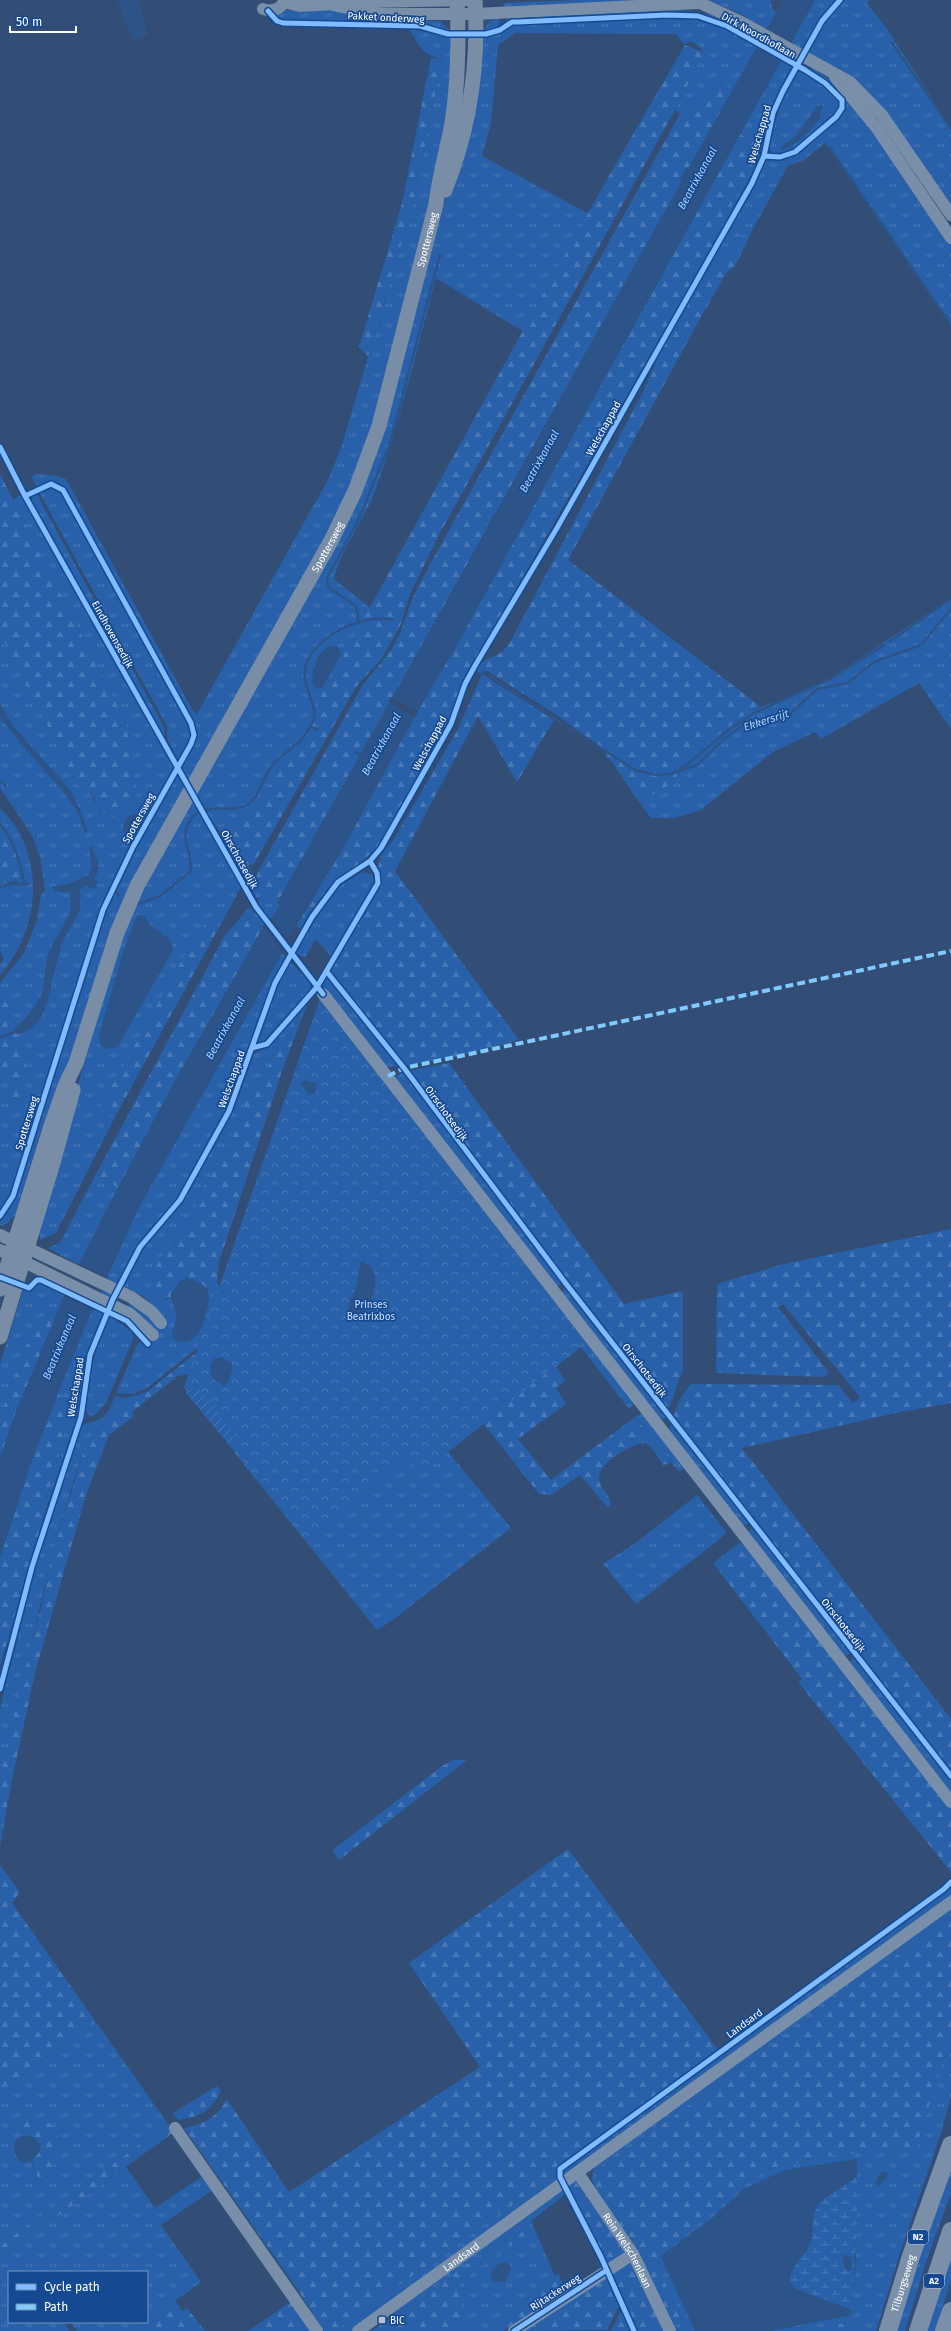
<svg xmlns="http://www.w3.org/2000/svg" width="951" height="2331" font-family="'Fira Sans',sans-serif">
<defs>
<pattern id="grass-tufts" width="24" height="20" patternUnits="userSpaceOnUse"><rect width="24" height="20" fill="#2861aa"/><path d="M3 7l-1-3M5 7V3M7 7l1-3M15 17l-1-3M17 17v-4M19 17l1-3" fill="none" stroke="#4879b7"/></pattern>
<pattern id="forest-firs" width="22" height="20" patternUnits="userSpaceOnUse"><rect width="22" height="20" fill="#2861aa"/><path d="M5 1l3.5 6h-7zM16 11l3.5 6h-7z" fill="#4879b7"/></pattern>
<pattern id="wetland-marsh" width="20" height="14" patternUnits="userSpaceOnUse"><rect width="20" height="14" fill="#2861aa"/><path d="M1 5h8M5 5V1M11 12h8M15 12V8" fill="none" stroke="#4879b7"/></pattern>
<pattern id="park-crowns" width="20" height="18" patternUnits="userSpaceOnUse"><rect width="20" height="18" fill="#2861aa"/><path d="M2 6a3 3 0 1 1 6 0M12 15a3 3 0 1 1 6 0" fill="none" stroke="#4879b7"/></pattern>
<pattern id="garden-furrows" width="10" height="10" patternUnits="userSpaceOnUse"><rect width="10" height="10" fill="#2861aa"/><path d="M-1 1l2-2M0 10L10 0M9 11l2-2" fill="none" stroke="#4879b7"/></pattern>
</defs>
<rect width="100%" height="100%" fill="#324e76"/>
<path fill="url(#grass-tufts)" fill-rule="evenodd" d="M580 0H661L504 7V3Z
M709 0H771L772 8 776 13 734 88 720 82 694 109 680 114 675 110 704 53 699 46 690 41 685 45 676 34 516 33 498 45 491 123 482 156 589 214 524 332 436 278C417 349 400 421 375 491 364 521 341 548 334 579L370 608 318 701V713L306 739 291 751 258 805 228 833 256 878 280 905 266 929 242 916 246 909 250 908 253 911V915L260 899 256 897 217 827 215 826 210 828 211 834 241 887 217 931 205 924 185 955 100 1109 115 1117 56 1233 40 1240 39 1233 94 1025 136 899 340 535 448 190 483 36C500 35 504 25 517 24L682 17 715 24 734 34H748L745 16ZM333 645 319 689 315 688 325 649ZM146 916 145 919C153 931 172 935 173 950L118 1045 104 1023Z
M815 0H835L818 21 777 97 756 166 711 249 759 145 740 134Z
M843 0H869L867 4 885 26 951 128V211L892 124 807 53 825 21Z
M284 10H342L389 21H440L449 30H441L428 25 278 19 276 15Z
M678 10 707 14 730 23 729 24 704 15 684 12 507 20 504 16Z
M500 17 498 27 483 31 490 21Z
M409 29 451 36 453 48 444 144 366 448 334 524 178 799 40 1134 16 1214 8 1223 0 1226 1 1218 16 1197 91 951 106 910 137 843 194 743 196 732 192 720 66 489C58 478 48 482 37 487L32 477 36 474C47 475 56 475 66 479L193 711 197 714 329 478 342 445 413 205 442 59C422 55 419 45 409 29Z
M812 67 830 80 854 103 951 243V327L825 143 803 161 788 165 754 227 749 229 725 257 704 273 764 164 767 161 783 159 795 154 844 110C849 93 823 78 811 70Z
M798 69C814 78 830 87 840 102V107L798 146 784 154H773L769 148C775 117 783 97 798 69ZM818 106 820 118C808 131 799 145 781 147L795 137Z
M54 486 61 491 189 724 191 734 188 744 124 859 97 919 12 1193 0 1211V1065L14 1106 28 1070 18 1034 23 1033 54 973 61 945 80 909V889L85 885 94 889 96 886 93 878 92 846 89 847 92 865 89 875 69 884 52 887 54 891 70 892C79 914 54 937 48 957 44 970 46 984 41 996 34 1009 27 1018 16 1027L6 998 0 1001V983L24 953 37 920 41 895 45 891 40 857 32 835 0 788V717C22 748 62 781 78 812 81 818 82 826 85 832L80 809 47 764 13 726 0 704V633L78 786H84L89 790 100 812 133 773 126 723 13 500 21 495 163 749 170 760 176 756 167 738V726L39 492Z
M36 493 164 727 165 738 32 501V496Z
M951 598V729L919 683 821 739 815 732 773 752 701 810 674 818H651L639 802 672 784 684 762 749 711 789 697 830 678Z
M0 808C47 853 41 929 0 975V964L4 959 0 950V884L21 882C20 862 13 841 0 826Z
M362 872 372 874 375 886 332 958 316 939 305 957 295 953 322 908 340 886Z
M282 953 286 958 263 1008 227 1110 177 1199 147 1232 134 1252 96 1328 86 1360 79 1411 46 1509 48 1492 59 1453 69 1406 58 1393 90 1314 139 1207Z
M289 961 310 982V990L261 1044 258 1041 278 983Z
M327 977 399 1066 386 1067 324 989 322 983Z
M311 998 304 1012 249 1094 220 1163 204 1186 195 1208 197 1216 159 1259 166 1299H171C173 1305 177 1311 177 1318 176 1326 169 1332 174 1339L191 1340C201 1335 213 1299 207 1289L217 1282 231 1321 147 1388 133 1394 116 1393 138 1343 141 1342 146 1346 149 1342 128 1309 131 1301 153 1307 143 1296 123 1286 147 1243 184 1199 239 1096 254 1054 267 1048 273 1042Z
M404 1071 466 1156 564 1283 555 1287 395 1078Z
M96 1174 118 1188 79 1265 48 1248 60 1243Z
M39 1282 65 1294 58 1313 48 1314 36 1322 0 1417V1364L23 1290 31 1291Z
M566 1286 666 1415 664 1419 661 1420 561 1294Z
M554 1303 564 1310 634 1401V1404L629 1409 581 1347 448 1452 511 1528 394 1619 377 1630 242 1462 262 1446Z
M109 1316 132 1332 133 1339 106 1403 95 1415 90 1416 85 1410C91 1374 92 1351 109 1316Z
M115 1396 126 1398 99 1425 86 1443 74 1479 51 1559 0 1782V1710L4 1691 45 1533 81 1427C85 1422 89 1423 95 1421 107 1418 111 1406 115 1396Z
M644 1413 685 1467 679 1472 635 1417Z
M671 1422 750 1523 741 1526 669 1431Z
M697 1495 726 1532 720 1539 636 1604 603 1564 637 1542Z
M753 1526 852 1653 843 1657 747 1534Z
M854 1656 951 1780V1795L849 1664Z
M951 1886V1896L562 2177 564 2168Z
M951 1907V1916L598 2171 595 2187 592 2180 594 2167Z
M96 2022 168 2124 0 2246V2090ZM25 2114 39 2181 31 2161 23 2163C14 2156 13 2151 16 2140L23 2136Z
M951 2034V2096L942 2130 900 2253 876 2331H859L862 2321 798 2331H769L851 2315 856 2261 857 2159 786 2170 744 2189 711 2219 661 2256 695 2331H674L672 2326 683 2321 662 2276 659 2254 744 2183 769 2169 824 2156 915 2147Z
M126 2167 155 2208 204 2175 214 2189 161 2225 201 2282 147 2321V2272H9V2322H64L69 2331H0V2258Z
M951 2168V2193L926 2262 905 2331H897L919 2258Z
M556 2173 559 2181 351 2331H335Z
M564 2188 566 2192 563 2196 531 2221 555 2276 499 2320 503 2331H465L458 2283 527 2233 523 2225 401 2313 395 2315 392 2312ZM507 2262 511 2268 505 2282 492 2271 499 2264Z
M951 2255V2280L935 2331H927Z
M71 2322H146L134 2331H77Z"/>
<path fill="url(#forest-firs)" d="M685 45 704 53 675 110 440 533 410 594 400 626 382 658 356 687 254 864 248 865 228 833 258 805 291 751 306 739 318 713V701L606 181Z
M431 58 442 59 413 205 368 356 359 347 402 203Z
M720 82 734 88 688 169 686 168 680 180 682 181 277 903 256 878 258 872 362 686 390 652 400 634 413 597 428 568 680 114 694 109Z
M740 134 759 145C746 181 726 214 711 249L466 676 450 718 379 846 351 871 334 880 307 916 301 929 296 926C351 838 396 744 451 655Z
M754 227 735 266 727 272 702 315 568 560 760 706 749 711 684 762 672 784 639 802 612 762 605 755 607 751 555 714 487 671H484L482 674 554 720 517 782 478 716 395 871 519 1040 457 1056 404 1066 330 973 382 883 378 867 381 855 394 839 458 729 482 674 476 670C484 654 498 661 509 644L644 390 658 356 704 273 725 257 749 229Z
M0 474 126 723 137 796 120 817C87 813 104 801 84 786H78L0 633Z
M0 826C13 841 20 862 21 882L14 881 0 884Z
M242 916 263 928 176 1079 118 1188 96 1174 225 935Z
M205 924 217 931 115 1117 99 1109 185 955Z
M6 997 16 1027 14 1032 18 1034 28 1070 14 1106 0 1065V1001Z
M304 1012 282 1071 219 1262 217 1282 207 1289 202 1284 171 1294V1299L157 1296 150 1289 159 1259 197 1216 195 1208 204 1186 220 1163 249 1094Z
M449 1063 624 1304 683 1291V1369L668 1411 485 1174 409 1071Z
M951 1229V1403L900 1412 742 1448 951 1719V1773L673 1417 681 1397 691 1384H696L838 1385 853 1403 860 1397 783 1304 778 1307 827 1370 828 1374 824 1377 716 1373 717 1284 784 1264Z
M58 1313 17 1409 0 1458V1417L20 1363 36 1322 48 1314Z
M232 1324 262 1446 242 1462 230 1446 239 1439 188 1374 178 1376 132 1412 134 1416 109 1435 86 1495 36 1669 11 1784 0 1847V1782L13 1719 42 1604 51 1559 86 1443 99 1425 126 1398 147 1392Z
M556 1366 565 1381 556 1388 566 1404 518 1439 551 1480 635 1417 671 1463 663 1465 652 1448 645 1443C632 1443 596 1464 599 1480 600 1489 610 1494 611 1505L608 1508 580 1475 551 1495 539 1494 483 1423Z
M58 1393 69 1406 59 1453 48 1492 46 1509 0 1666V1558L30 1465Z
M739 1543 743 1544 951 1807V1872L798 1682 802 1679 713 1563Z
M453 1760H467L339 1860 333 1851 334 1849 442 1766Z
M568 1849 718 2050 561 2164 556 2173 335 2331H324L296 2287 184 2128C204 2124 217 2118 227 2099L289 2192 480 2067 409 1963Z
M0 1865 20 1892 12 1903 96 2022 0 2090Z
M951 1916V2034L916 2148 824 2156 769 2169 744 2183 659 2254 662 2276 683 2322 672 2326 634 2244 594 2188 598 2171Z
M217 2086 221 2091C211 2111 200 2117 178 2120L173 2113Z
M25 2114C34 2117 49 2120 55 2129 65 2146 54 2172 39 2181L23 2136Z
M168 2124 174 2132 0 2258V2246Z
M575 2180 628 2254 607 2266 568 2185Z
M523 2225 527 2233 458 2283 465 2331H372Z
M631 2259 663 2331H636L610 2272Z
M558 2274 567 2291 503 2331 499 2320Z
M607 2277 619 2306 607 2330 519 2331Z
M175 2301 182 2311 187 2308 205 2331H134Z
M292 2301 313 2331H248Z
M621 2311H622L631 2331H611Z
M862 2320 859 2331H798Z"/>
<path fill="url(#wetland-marsh)" d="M857 2176V2226L852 2310 801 2292 794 2288 789 2280C792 2265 802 2259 809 2246 815 2235 810 2220 815 2209 822 2197 846 2185 857 2176Z"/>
<path fill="url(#park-crowns)" d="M320 999 585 1341 421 1474 405 1456 305 1539 184 1387Z"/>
<path fill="url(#garden-furrows)" d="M196 1385 239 1439 230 1446 186 1393Z"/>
<path fill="#2d5488" d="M117 0H138L148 35 133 41Z
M783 0H815L451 655C411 720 377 788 340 854 321 887 295 919 282 953L139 1207 104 1281 58 1393 30 1465 0 1558V1458L17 1409 65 1294 101 1220 176 1079 263 928 266 929 280 905 277 903 487 530 485 529 494 513 496 514 681 182 680 180 686 168 688 169Z
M823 104C819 125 802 142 783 150L781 147 795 137 818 106Z
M337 646 341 652 340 656 323 687 317 689 313 686C310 671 318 644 337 646Z
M0 704 13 726 72 792 88 831 85 833 78 812 61 789 27 751 0 717Z
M136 814 141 818 131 835 125 834C120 825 125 815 136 814Z
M92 846C96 856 103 870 94 878L98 881 94 889 85 885 80 889C82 925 65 927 57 957 50 982 51 1027 18 1034L14 1032 16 1027 29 1016 42 994 47 958 53 943 71 912 70 893 54 891 52 887 69 884 89 875 92 865 89 847Z
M137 915 146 916V919L151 927 170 939 173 950 118 1045 114 1048 106 1049 100 1045 98 1038 124 949Z
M304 1080 316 1083V1093L310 1095 300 1084Z
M361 1262C365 1262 369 1264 371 1267 383 1285 368 1305 360 1320L354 1321 349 1318C346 1304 353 1297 357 1284 359 1277 358 1269 361 1262Z
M188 1278 202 1284 209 1295C207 1310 203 1344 181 1342 176 1341 174 1339 172 1334L177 1316 171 1294 180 1281Z
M215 1358H222L231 1363 233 1369 226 1386C211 1382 205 1370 215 1358Z
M22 2136H31L41 2144C39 2156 34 2161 23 2163 14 2156 13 2151 16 2140Z
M857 2159V2176C846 2185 822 2197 816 2209 810 2220 815 2234 809 2246 802 2259 792 2265 789 2280L794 2288 852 2310 851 2315 769 2331H695L661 2256 711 2219 744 2189 786 2170Z
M883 2171 887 2172V2179L878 2186 875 2184 879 2174Z
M845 2254 851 2258 852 2267 849 2271 845 2268 842 2257Z
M507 2262 511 2268 505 2282H494L490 2276C493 2268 498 2263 507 2262Z"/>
<path fill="#324e76" d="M765 28 793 43 783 61 755 46Z
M391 697 418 712 415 717 389 702Z
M271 917 289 941 284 954 262 926H265Z
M77 1263 108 1278 93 1311 63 1295Z"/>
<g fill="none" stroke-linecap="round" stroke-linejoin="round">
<path stroke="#2d5488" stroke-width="2.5" d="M892 43 951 129
M830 148 951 325
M359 623 356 606 328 587 327 578 357 523 390 443 440 254
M890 641 951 599
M483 672 635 770 657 775 671 774 697 765 724 739 743 725 789 715 817 689 848 683 874 662 921 645 951 609
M310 726 318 730
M355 752 363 757
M679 771 730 729 754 713 830 679 884 645
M0 781 6 786
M0 824C14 841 21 862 24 884
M0 887 12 884H28
M116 894 119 895
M138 904 160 896 190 872C194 854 179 840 189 822 202 799 228 815 247 805 260 797 262 779 271 767 279 756 290 750 300 741 305 737 308 729 312 723 324 702 287 680 316 648 334 628 367 615 393 620
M0 1038 16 1031"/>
<g stroke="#798fa9" stroke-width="12">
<path d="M694 0 741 22 850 82 882 115 951 215"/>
<path d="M333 5 380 14H476L698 3"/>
<path d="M263 9C271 12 279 10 284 2L300 6 365 2 472 0"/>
<path d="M835 77 876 127 951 238"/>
<path d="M323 994 951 1802"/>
<path d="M0 1235 131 1297 152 1312 161 1323"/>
<path d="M0 1250 130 1314 153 1335"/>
<path d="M175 2128 317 2331"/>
<path id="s1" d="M578 2173 633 2254 670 2331"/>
<path id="s2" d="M358 2331 951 1902"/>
<path d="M514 2331 633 2254"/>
</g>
<g stroke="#798da7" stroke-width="15">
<path d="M445 190C469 130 479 65 475 0"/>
<path id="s3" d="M0 1289 51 1126 65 1086 76 1063 117 933 137 886 332 539 355 491 379 426 436 204C439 177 447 150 452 123 458 87 459 36 457 0"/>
<path d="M0 1337 53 1163 73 1090"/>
</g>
<g stroke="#7b8fa9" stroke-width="18">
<path id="s4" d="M888 2331 911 2256 951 2145"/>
<path d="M918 2331 951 2231"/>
<path d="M944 2331 951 2311"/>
</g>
<path stroke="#80caff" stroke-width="4" stroke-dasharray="8 4" stroke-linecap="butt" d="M388 1076 404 1068 951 951"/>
<defs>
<path id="cycleway" d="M268 11 277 21 283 23 420 26 448 34H486L500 30 512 22H518L667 15 698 16 727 26 805 70 825 83 842 100V108L836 117 795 152 780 157 764 156
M0 447 25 496 256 907 323 994
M327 972 404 1068 567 1285 951 1776
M252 1048 267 1044 317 987 378 883 377 873 370 861
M0 1216 13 1196 103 910 133 847 191 744 194 735 191 723 63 490 51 484 25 496
M0 1277 29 1288 37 1280H41L127 1321 148 1344
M0 1689 32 1567 81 1417 90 1355 113 1299 140 1247 180 1200 229 1111 275 983 312 917 338 882 370 861 381 848 451 724 465 684 476 664 557 528 752 183 764 156 773 113 783 91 822 21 840 0
M514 2331 607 2270
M634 2331 601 2257 560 2177V2169L944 1889 951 1882"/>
</defs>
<use href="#cycleway" stroke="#154a93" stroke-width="8"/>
<use href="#cycleway" stroke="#80bcff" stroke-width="5"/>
</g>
<rect fill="#b7c1cf" stroke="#154a93" stroke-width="1.5" x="378" y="2316" width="8" height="8" rx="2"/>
<g text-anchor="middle" stroke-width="3.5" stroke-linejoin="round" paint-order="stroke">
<g fill="#154a93" stroke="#b9c9df" stroke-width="1">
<rect x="908" y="2230" width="20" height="14" rx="3"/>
<rect x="924" y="2274" width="20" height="14" rx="3"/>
</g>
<g font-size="9" font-weight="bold" fill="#fff">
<text x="918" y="2240">N2</text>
<text x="934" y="2284">A2</text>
</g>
<g font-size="10" fill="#fff" stroke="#154a93">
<text transform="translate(386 17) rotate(3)" y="4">Pakket onderweg</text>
<text transform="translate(759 35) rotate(29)" y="4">Dirk Noordhoflaan</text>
<text transform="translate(759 134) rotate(-74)" y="4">Welschappad</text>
<text dy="4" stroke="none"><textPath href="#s3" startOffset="1139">Spottersweg</textPath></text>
<text transform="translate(603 428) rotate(-61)" y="4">Welschappad</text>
<text dy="4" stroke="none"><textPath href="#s3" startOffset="815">Spottersweg</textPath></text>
<text transform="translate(113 634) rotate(61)" y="4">Eindhovensedijk</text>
<text transform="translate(429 743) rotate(-62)" y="4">Welschappad</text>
<text transform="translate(138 818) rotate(-61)" y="4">Spottersweg</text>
<text transform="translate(240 859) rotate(61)" y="4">Oirschotsedijk</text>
<text transform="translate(231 1079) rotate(-70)" y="4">Welschappad</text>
<text transform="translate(447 1113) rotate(54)" y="4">Oirschotsedijk</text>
<text transform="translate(26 1123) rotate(-73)" y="4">Spottersweg</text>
<text transform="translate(645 1370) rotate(52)" y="4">Oirschotsedijk</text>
<text transform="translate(75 1387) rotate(-81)" y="4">Welschappad</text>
<text transform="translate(844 1625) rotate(52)" y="4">Oirschotsedijk</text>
<text transform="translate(744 2023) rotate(-36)" y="4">Landsard</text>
<text dy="4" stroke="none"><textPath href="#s1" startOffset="92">Rein Welschenlaan</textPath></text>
<text dy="4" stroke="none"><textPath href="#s2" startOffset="127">Landsard</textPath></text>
<text dy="4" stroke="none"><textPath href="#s4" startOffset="50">Tilburgseweg</textPath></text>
<text transform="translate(555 2292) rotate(-33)" y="4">Rijtackerweg</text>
</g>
<g font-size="10" fill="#cae0fc" stroke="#154a93">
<text x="371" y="1308">Prinses<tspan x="371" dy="12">Beatrixbos</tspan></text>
</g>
<g font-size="10" fill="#fff" stroke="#154a93" text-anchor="start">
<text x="390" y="2324">BIC</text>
</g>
<g font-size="11" font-style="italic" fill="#afd0f8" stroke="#154a93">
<text transform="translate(697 178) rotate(-61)" y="4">Beatrixkanaal</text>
<text transform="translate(539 461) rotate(-61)" y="4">Beatrixkanaal</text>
<text transform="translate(766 720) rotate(-18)" y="4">Ekkersrijt</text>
<text transform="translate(381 744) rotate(-61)" y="4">Beatrixkanaal</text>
<text transform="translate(225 1028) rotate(-61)" y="4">Beatrixkanaal</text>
<text transform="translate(59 1347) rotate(-67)" y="4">Beatrixkanaal</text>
</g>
</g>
<rect x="8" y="2271" width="140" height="52" fill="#154a93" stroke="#7392be"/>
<rect x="16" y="2284" width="20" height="6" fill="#80bcff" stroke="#7392be"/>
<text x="44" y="2291" font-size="12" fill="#ffffff">Cycle path</text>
<rect x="16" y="2304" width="20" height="6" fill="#80caff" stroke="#7392be"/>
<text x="44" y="2311" font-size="12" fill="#ffffff">Path</text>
<path d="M10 26v6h66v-6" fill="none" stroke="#ffffff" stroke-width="2"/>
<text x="16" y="26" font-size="12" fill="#ffffff" stroke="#154a93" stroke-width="3" paint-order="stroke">50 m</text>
</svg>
